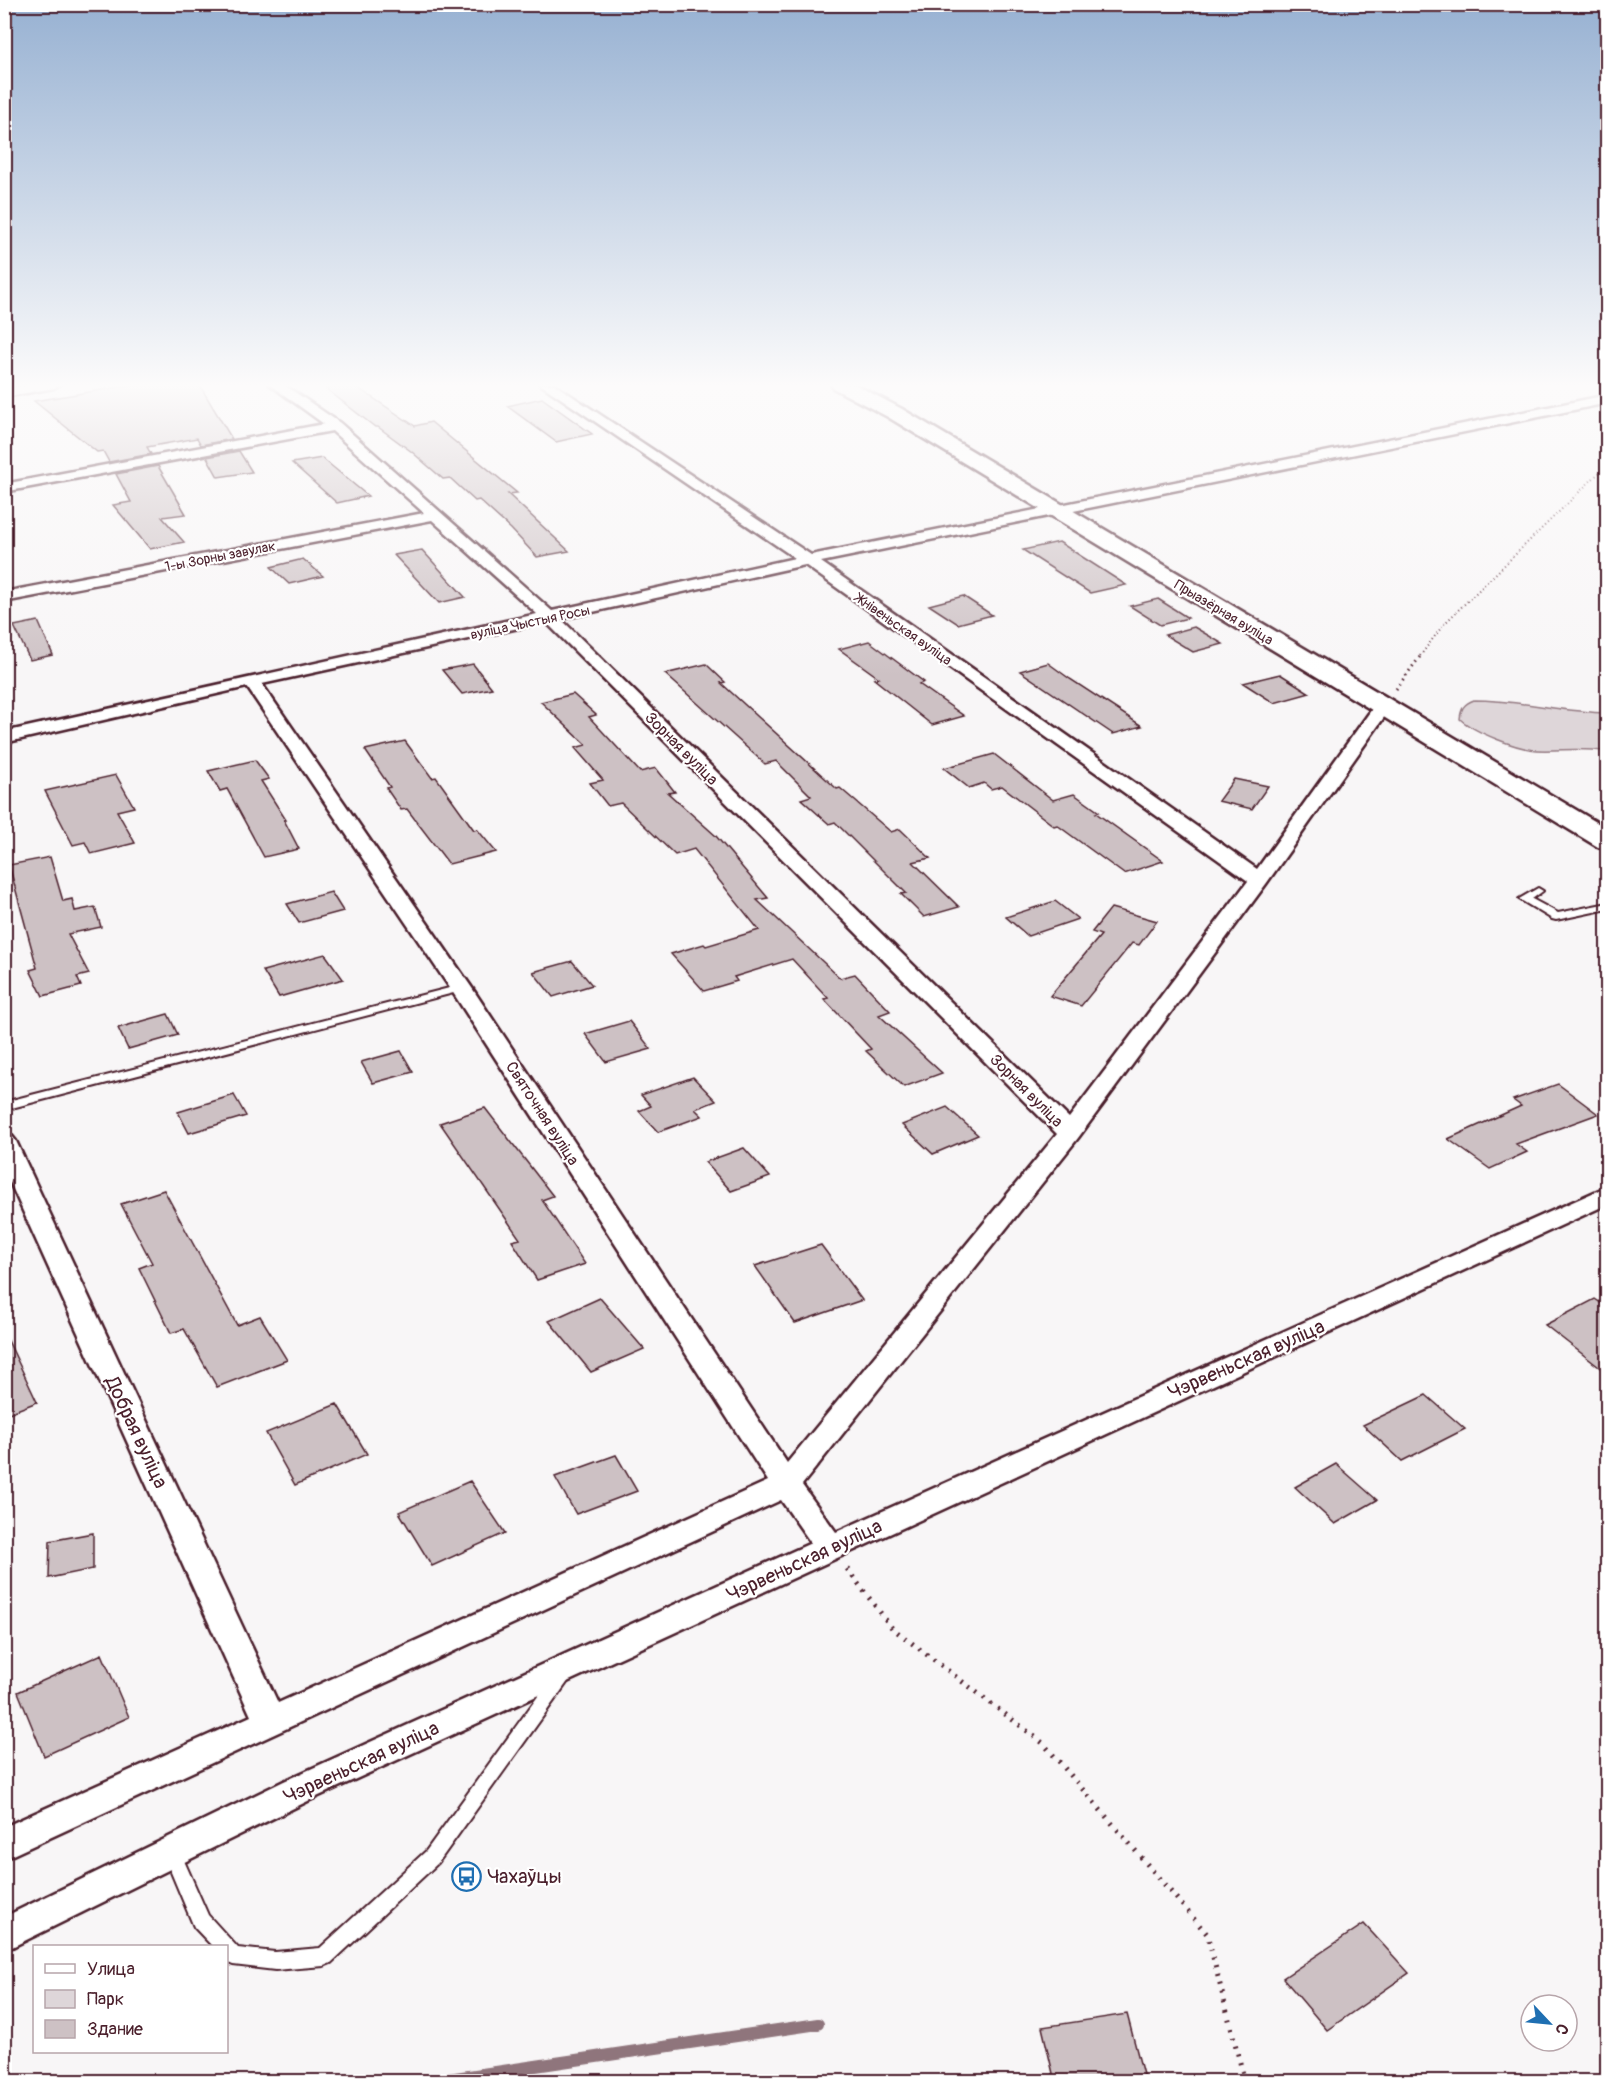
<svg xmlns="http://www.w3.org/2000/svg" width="1612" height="2086" font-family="Pangolin,sans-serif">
<rect width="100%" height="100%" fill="#f8f6f7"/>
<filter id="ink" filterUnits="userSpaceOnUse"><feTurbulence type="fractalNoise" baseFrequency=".0167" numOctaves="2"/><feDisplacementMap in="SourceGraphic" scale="12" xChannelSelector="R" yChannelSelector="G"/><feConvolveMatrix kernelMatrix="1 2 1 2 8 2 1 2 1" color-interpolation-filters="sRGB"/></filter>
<g filter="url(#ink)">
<path fill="#ded6d9" stroke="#947a82" stroke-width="1.5" d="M1474 700C1519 700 1562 712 1607 713V752C1584 747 1561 751 1537 750 1517 749 1474 732 1460 719 1461 708 1464 704 1474 700Z"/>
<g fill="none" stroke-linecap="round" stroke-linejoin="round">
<path stroke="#8f747b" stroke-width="12" d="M428 2082 818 2024"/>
</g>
<path fill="#cdc1c4" stroke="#4a1f2b" stroke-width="1.5" d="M138 384H199L232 439 201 445 197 438 147 447 151 454 109 462 103 451 97 452 34 401Z
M320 384H352L415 426 431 422 517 493 508 494 569 551 537 557 511 529 479 500 475 501 450 478 443 479 412 452 378 427H375Z
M542 398 592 434 556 442 507 406Z
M239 451 252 472 218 477 207 457Z
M322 458 368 496 337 503 292 463Z
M158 466 186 514 162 517 184 542 150 549 113 505 131 502 116 474Z
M1059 542 1126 585 1090 593 1023 550Z
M422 550 465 597 439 603 394 555Z
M303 559 323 576 289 584 271 567Z
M963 596 992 615 958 624 929 605Z
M1158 599 1188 618 1160 625 1130 606Z
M38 621 53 655 30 660 14 626Z
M1194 627 1223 644 1193 652 1165 635Z
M869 641 924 682 919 684 964 716 932 725 874 679 879 678 839 649Z
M1048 663 1070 679 1142 726 1113 734 1020 671Z
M473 664 492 688 462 694 442 670Z
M706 664 725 682 721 683 837 789 840 788 891 832 900 829 930 858 913 862 959 907 924 917 901 894 906 893 835 822 829 824 801 799 811 796 776 761 765 764 665 674Z
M1280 674 1310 693 1274 703 1243 683Z
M573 694 596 715 589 717 640 772 656 768 675 792 668 793 716 836 768 898 757 900 840 978 855 974 890 1011 879 1015 942 1073 904 1087 866 1051 871 1049 824 999 828 998 792 959 734 977 737 981 704 991 671 954 704 944 706 946 759 930 694 849 675 855 621 803 608 806 590 783 603 780 575 748 586 745 541 702Z
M405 741 432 778 436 777 474 830 477 829 496 852 449 864 407 809 401 810 386 788 390 787 365 750Z
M994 754 1053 800 1074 794 1099 812 1096 813 1163 861 1124 874 1057 825 1054 826 1002 786 991 789 984 783 969 788 944 768Z
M255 760 269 779 261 781 286 820H284L299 849 264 857 227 789 220 791 208 771Z
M116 775 134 807 117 811 135 843 91 854 85 842 73 845 45 791Z
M1234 779 1268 786 1252 809 1218 801Z
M50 857 63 901 72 899 75 911 95 907 101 927 68 934 89 974 77 977 81 986 43 996 30 970 37 968 9 865Z
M331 892 343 911 299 923 287 904Z
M1055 901 1078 919 1028 936 1006 917Z
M1111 908 1157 921 1139 945 1132 943 1081 1006 1050 996 1101 935 1092 932Z
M325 954 343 979 279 997 263 971Z
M572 961 592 985 553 997 533 972Z
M168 1014 178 1035 128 1049 118 1028Z
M629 1021 651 1049 606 1062 585 1034Z
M401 1051 413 1072 373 1083 361 1062Z
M693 1077 716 1101 695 1109 702 1116 658 1132 639 1111 651 1106 641 1095Z
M1558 1084 1598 1114 1516 1144 1527 1152 1490 1169 1448 1139 1521 1106 1513 1100Z
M234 1095 246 1116 189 1133 178 1112Z
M947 1107 978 1135 933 1154 902 1125Z
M485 1108 553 1196 542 1200 585 1264 537 1280 512 1241 520 1239 440 1123Z
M744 1148 770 1177 731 1191 705 1162Z
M164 1190 237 1325 260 1316 287 1360 217 1387 184 1329 171 1333 139 1268 152 1263 121 1204Z
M821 1245 862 1300 795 1323 755 1266Z
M600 1298 644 1349 591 1372 549 1321Z
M1595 1299 1608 1308V1374L1545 1325Z
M4 1332 37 1402 4 1415Z
M1426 1395 1465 1429 1402 1461 1363 1425Z
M337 1404 367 1454 295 1485 266 1433Z
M616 1455 637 1491 576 1514 555 1477Z
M1336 1464 1377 1500 1335 1524 1295 1487Z
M470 1481 505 1533 432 1566 399 1512Z
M93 1533V1569L49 1578 50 1541Z
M102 1654 129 1717 44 1756 18 1692Z
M1364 1924 1409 1973 1327 2030 1283 1978Z
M1127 2014 1145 2082H1055L1042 2027Z"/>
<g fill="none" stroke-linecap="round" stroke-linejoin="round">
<defs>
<path id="lane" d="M1538 888 1543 891 1532 899 1558 913 1608 903V909L1556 920 1552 919 1519 899Z
M461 985 467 988 465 990 4 1110V1102Z
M563 1668 569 1670 571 1675 569 1680 438 1863 331 1963 324 1966 275 1970 233 1965 226 1962V1946H212L194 1927 163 1853 166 1847 172 1845 178 1847 208 1915 238 1948 275 1952 320 1948 426 1851 557 1670Z"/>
<path id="street" d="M33 384H60L54 388 4 397V389Z
M269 384H283L340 423 552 611 795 558 540 384H554L811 555 1608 395V403L821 562 1257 869 1377 702H1389L1392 706 1266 884 1078 1138 802 1485 836 1532 1608 1186V1204L308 1801 4 1951V1917L284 1781 811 1543 781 1500 4 1859V1827L251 1716 4 1169V1134L12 1136 16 1141 278 1703 768 1481 450 988 247 687 4 743V732L537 614 432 520 4 602V592L424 513 332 431 4 492V484L324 424ZM805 565 1248 881 1069 1118 561 619ZM546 622 1057 1134 787 1463 472 988 262 684Z"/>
<path id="secondary" d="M831 384H854L902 409 1608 829V849L1598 847 888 417 833 388Z"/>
</defs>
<use href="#lane" stroke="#4a1f2b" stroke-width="4"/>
<use href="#street" stroke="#4a1f2b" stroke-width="5"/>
<use href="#secondary" stroke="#4a1f2b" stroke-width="5"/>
<path stroke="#4a1f2b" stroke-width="2" stroke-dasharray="1 3" stroke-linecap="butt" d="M1420 656 1444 624 1608 464"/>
<path stroke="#4a1f2b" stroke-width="3" stroke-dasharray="1.5 4" stroke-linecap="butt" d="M1396 689 1422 654"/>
<path stroke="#4a1f2b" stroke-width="5" stroke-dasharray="2 7" stroke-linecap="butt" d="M847 1569 892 1628 1043 1743 1207 1934 1245 2082"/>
<use href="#lane" fill="#fff" fill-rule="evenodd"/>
<use href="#street" fill="#fff" fill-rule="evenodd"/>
<use href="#secondary" fill="#fff" fill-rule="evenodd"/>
</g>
</g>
<linearGradient id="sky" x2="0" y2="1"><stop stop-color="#97b1d2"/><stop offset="0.57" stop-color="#fcfbfb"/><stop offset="1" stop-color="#fcfbfb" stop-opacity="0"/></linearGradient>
<rect width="1612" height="676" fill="url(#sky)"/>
<defs>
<symbol id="bus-ring" viewBox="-11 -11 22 22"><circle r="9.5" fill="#fff" stroke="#1f6fb2" stroke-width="1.5"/><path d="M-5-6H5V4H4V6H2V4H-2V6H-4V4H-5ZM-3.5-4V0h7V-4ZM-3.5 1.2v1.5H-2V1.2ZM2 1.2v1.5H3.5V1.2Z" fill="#1f6fb2"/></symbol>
</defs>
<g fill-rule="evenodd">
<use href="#bus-ring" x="450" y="1860" width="33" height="33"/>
</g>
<g text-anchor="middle" stroke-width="4.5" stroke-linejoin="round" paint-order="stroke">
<g font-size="14" fill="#4a1f2b" stroke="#fff">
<text transform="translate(220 556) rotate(-11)" y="5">1-ы Зорны завулак</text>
<text transform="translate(1224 612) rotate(31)" y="5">Прыазёрная вуліца</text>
<text transform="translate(530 622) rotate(-12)" y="5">вуліца Чыстыя Росы</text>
<text transform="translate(904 629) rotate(35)" y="5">Жнівеньская вуліца</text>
</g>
<g font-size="16" fill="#4a1f2b" stroke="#fff">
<text transform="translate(682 748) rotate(45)" y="6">Зорная вуліца</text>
<text transform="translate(1027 1090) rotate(45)" y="6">Зорная вуліца</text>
<text transform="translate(543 1113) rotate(57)" y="6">Святочная вуліца</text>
</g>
<g font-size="20" fill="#4a1f2b" stroke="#fff">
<text transform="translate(1246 1359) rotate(-24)" y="7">Чэрвеньская вуліца</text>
<text transform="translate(137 1432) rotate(65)" y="7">Добрая вуліца</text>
<text transform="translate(804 1560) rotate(-25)" y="7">Чэрвеньская вуліца</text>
<text transform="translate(361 1762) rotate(-25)" y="7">Чэрвеньская вуліца</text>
</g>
<g font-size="20" fill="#4a1f2b" stroke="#fff" text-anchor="start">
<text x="487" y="1883">Чахаўцы</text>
</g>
</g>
<rect width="1612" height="2086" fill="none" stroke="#fff" stroke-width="24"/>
<rect x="12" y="12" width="1588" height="2062" fill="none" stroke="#4a1f2b" stroke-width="2" filter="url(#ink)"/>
<rect x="33" y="1945" width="195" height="108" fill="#ffffff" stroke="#b7a5aa" stroke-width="1.5"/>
<rect x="45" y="1964" width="30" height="9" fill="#ffffff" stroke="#b7a5aa" stroke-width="1.5"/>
<text x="87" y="1975" font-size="18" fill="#4a1f2b">Улица</text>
<rect x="45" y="1990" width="30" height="18" fill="#ded6d9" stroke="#b7a5aa" stroke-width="1.5"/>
<text x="87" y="2005" font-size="18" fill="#4a1f2b">Парк</text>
<rect x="45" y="2020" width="30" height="18" fill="#cdc1c4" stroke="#b7a5aa" stroke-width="1.5"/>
<text x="87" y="2035" font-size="18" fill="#4a1f2b">Здание</text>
<g transform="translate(1549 2023) rotate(116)"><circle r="28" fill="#ffffff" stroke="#b7a5aa" stroke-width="1.5"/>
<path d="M0-4.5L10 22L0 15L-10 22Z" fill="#1f6fb2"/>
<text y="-9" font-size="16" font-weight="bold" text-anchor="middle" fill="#4a1f2b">С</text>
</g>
</svg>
